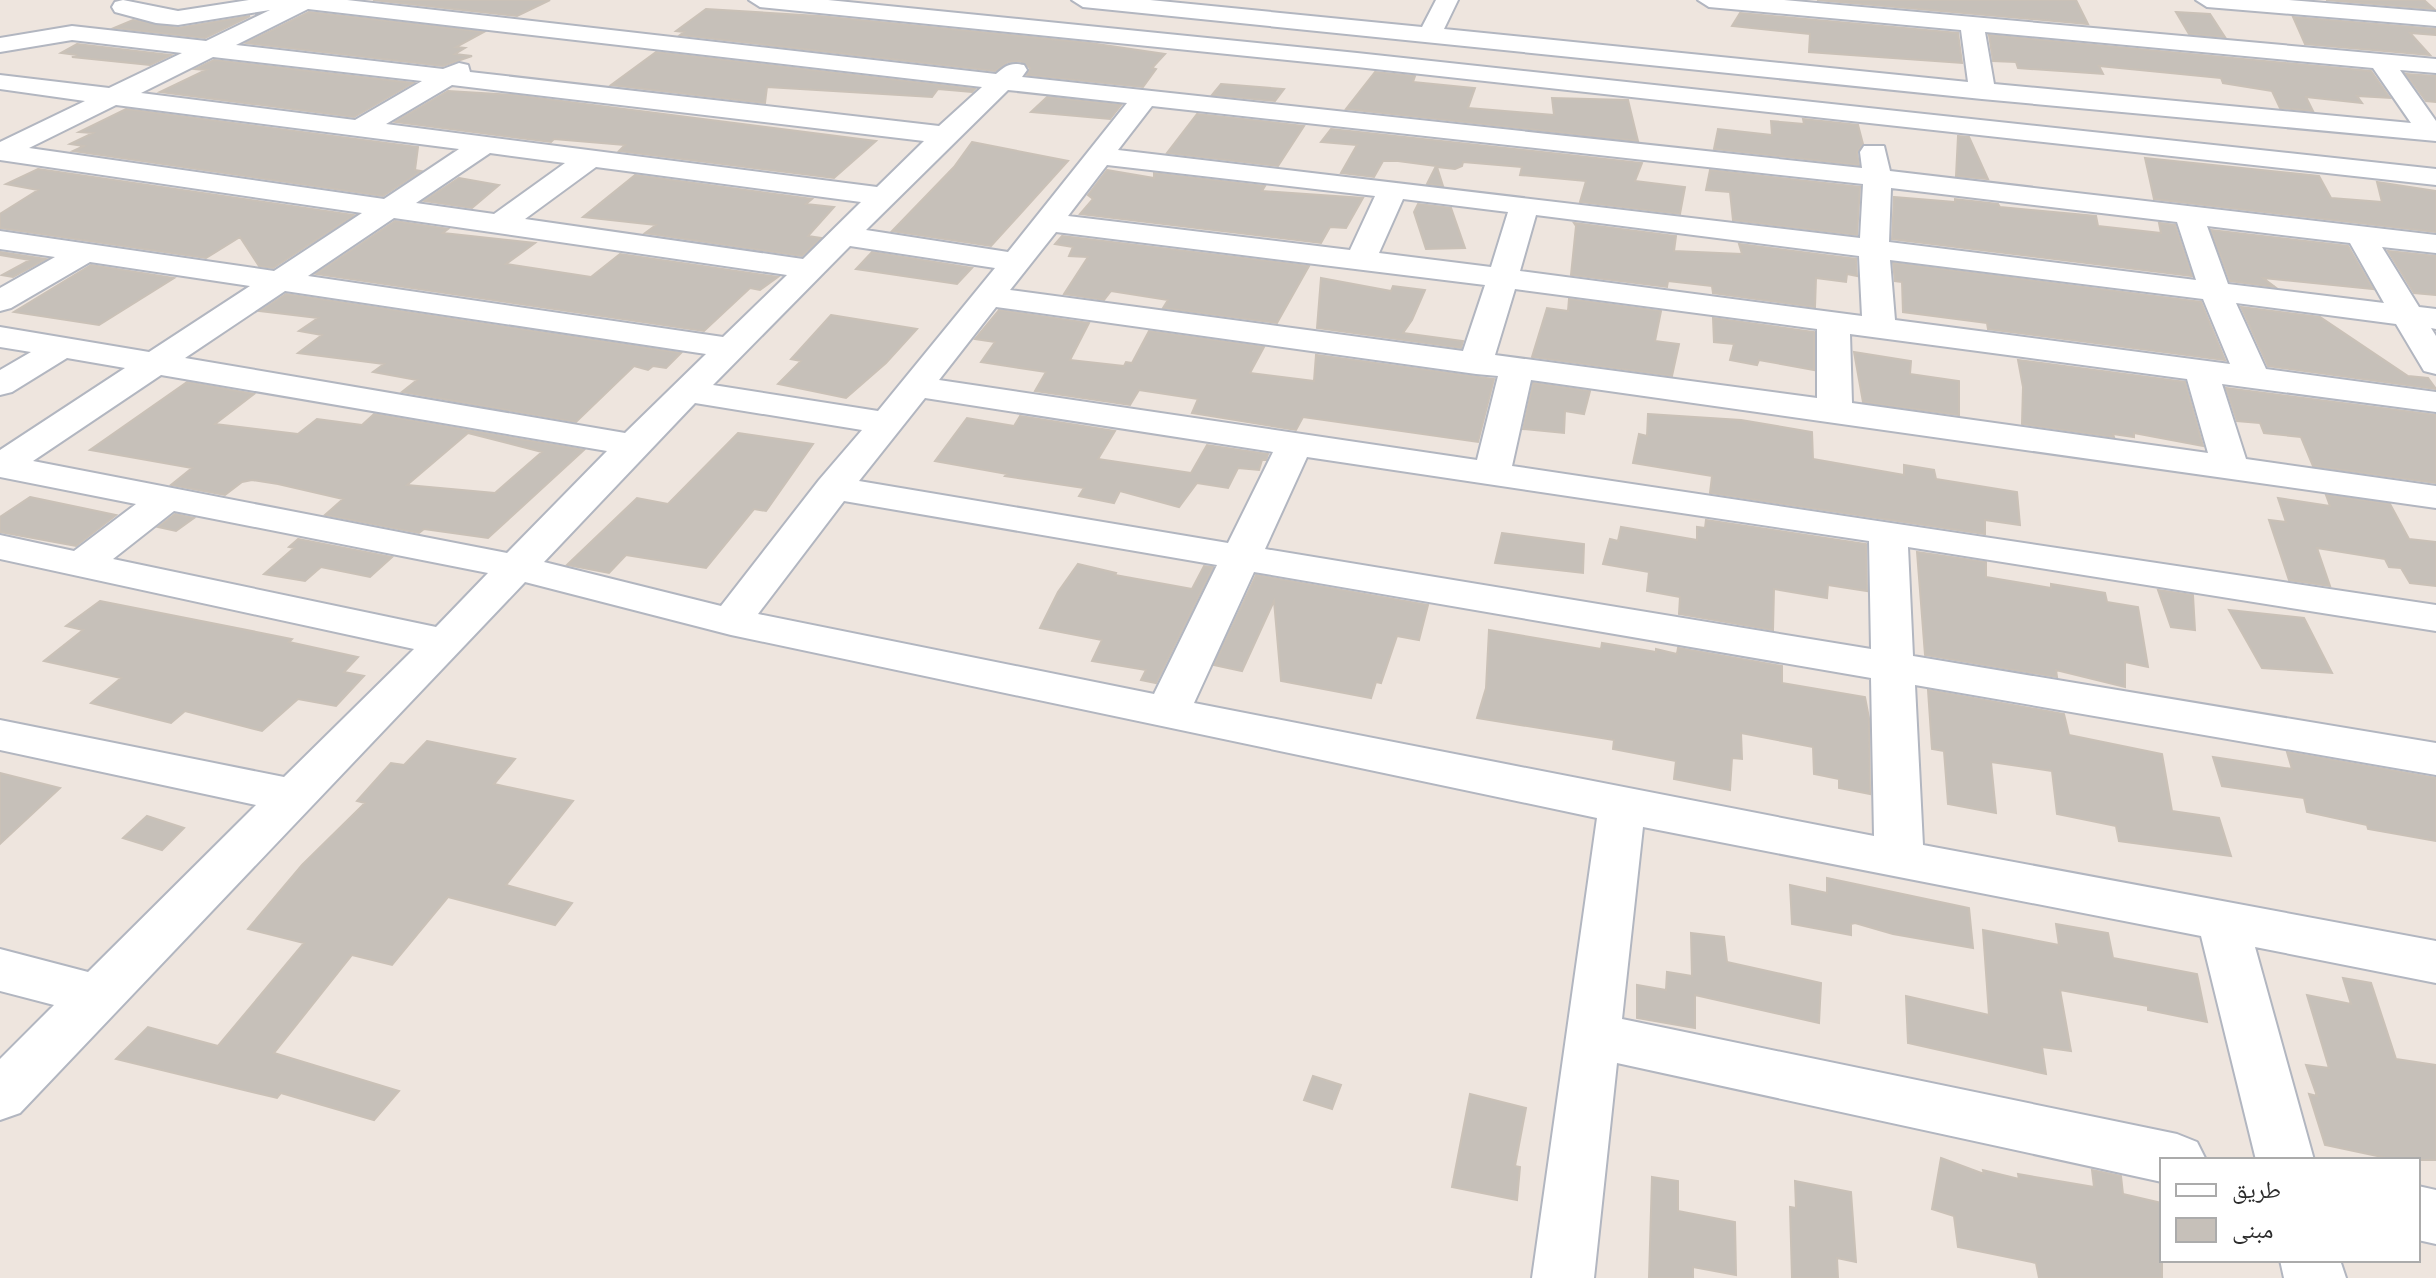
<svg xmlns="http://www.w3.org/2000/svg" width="2436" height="1278" font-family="'Roboto Condensed','Noto Naskh Arabic',sans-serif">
<rect width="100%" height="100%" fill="#eee5de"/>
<path fill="#c6c0b9" stroke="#cac1b7" stroke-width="2" fill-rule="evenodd" d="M373 0H550L517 16Z
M1817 0H2076L2088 24Z
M2326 0H2424L2434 9Z
M706 9 819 16 1090 43 1165 54 1152 68 1156 69 1143 87 1027 75 1030 68 1020 61 1008 62 995 71 680 35 684 32 676 31Z
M309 12 484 32 456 47 465 48 455 54 472 56 443 66 246 43Z
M2176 12 2210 14 2225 37 2189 34Z
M1740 13 1958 33 1962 63 1809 52 1810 34 1732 26Z
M250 16 205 38 114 28 133 20 178 28Z
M2293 17 2436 29V35L2410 33 2430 55 2305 44Z
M1989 35 2371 71 2390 98 2357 96 2362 103 2306 97 2313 111 2280 108 2272 91 2223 83 2221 78 2099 66 2103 74 2018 68 2016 62 1993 61Z
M77 44 171 55 150 65 72 57 77 55 61 53Z
M656 52 975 89 972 92 938 89 932 97 767 87 765 103 611 85Z
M214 60 413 83 354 117 160 92 206 70 195 69Z
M1375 72 1415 76 1413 82 1475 88 1468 108 1554 115 1552 98 1628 100 1638 141 1346 109Z
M2406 74 2436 76V102L2426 101Z
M1221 84 1284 89 1275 101 1212 95Z
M448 91 514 95 876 141 834 178 619 151 625 145 554 139 551 142 395 122Z
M1047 97 1121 105 1110 119 1031 112Z
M126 109 418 147 415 170 421 171 383 196 73 151 84 146 70 144 93 133 79 132Z
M1197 114 1261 121 1304 126 1278 166 1167 153Z
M1803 119 1858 125 1863 144 1857 152 1859 165 1714 149 1718 129 1772 135 1771 121 1804 124Z
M1331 129 1642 163 1635 181 1685 187 1680 214 1580 202 1586 181 1520 175 1522 167 1463 162 1462 166 1455 169 1437 167 1443 186 1427 184 1436 166 1398 161H1383L1374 177 1341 173 1357 145 1321 142Z
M1958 136 1969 137 1988 179 1956 176Z
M972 142 1068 161 991 246 892 231 954 167Z
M2145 158 2319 176 2331 198 2382 202 2377 182 2436 191V232L2154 199Z
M38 169 354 215 273 268 259 266 240 237 206 258 0 228V214L38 190 6 184Z
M1107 170 1154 178V173L1265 186 1262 191 1363 198 1346 228 1330 227 1321 243 1080 214 1093 199 1088 195Z
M1710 170 1860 187 1857 235 1733 220 1730 192 1706 190Z
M635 175 812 199 806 204 834 207 808 236 821 238 802 256 645 233 656 225 583 217Z
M459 178 499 185 472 208 424 201Z
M1894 197 1955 202V199L1998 204 2000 207 2096 216 2098 226 2161 233 2159 223 2175 225 2192 276 1892 239Z
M1418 204 1451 208 1465 248 1426 249 1414 212Z
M395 221 448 229 443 233 535 243 506 264 591 277 620 254 778 277 760 290 750 288 704 331 316 274Z
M1574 223 1676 236 1674 251 1742 254 1739 244 1856 259 1857 276 1847 274 1846 282 1816 278 1815 307 1713 293 1712 286 1668 281 1667 287 1571 275 1576 226Z
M2211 230 2348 246 2373 289 2263 278 2275 287 2230 281Z
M1062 236 1309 266 1277 323 1163 308 1168 300 1111 291 1104 300 1064 294 1088 257 1069 256 1073 247 1055 244Z
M2388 251 2436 256V295L2414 293Z
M0 252 46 259 13 277 2 275 30 260 0 255Z
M872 252 972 268 957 284 856 269Z
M1893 263 2201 302 2225 360 1988 329 1987 323 1903 312 1902 282 1895 281Z
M91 265 174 278 99 325 14 312Z
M1321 278 1391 291 1393 286 1425 290 1412 320 1403 333 1463 341 1461 348 1317 328Z
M286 294 681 353 666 368 653 366 648 370 634 366 576 422 402 392 417 380 373 372 384 364 298 353 322 335 299 331 318 318 260 311Z
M1569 299 1661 311 1655 341 1679 344 1672 376 1532 357 1547 308 1568 311Z
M2241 307 2320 317 2408 376 2428 378 2436 389 2268 366Z
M999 310 1089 323 1070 360 1124 366 1126 362 1132 363 1149 331 1264 347 1250 373 1314 381 1316 355 1494 379 1478 442 1303 417 1296 430 1192 413 1198 399 1139 390 1130 405 1035 391 1046 372 981 362 995 342 975 339Z
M831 315 917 329 886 363 846 398 778 384 801 361 791 359Z
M1713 318 1814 332V370L1759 360 1757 365 1730 360 1734 344 1714 342Z
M1854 352 1911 361 1910 374 1959 381V415L1863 402Z
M2018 360 2185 382 2203 446 2134 433V437L2113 434 2114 437 2022 424 2023 387Z
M187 382 254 394 215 424 298 434 317 419 362 425 374 414 584 450 488 538 424 529 419 533 325 515 343 499 278 484 252 480 242 482 225 495 171 485 192 468 90 450ZM468 433 542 452 495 493 407 485Z
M1533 383 1590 391 1584 414 1565 411 1564 433 1523 429Z
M2226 388 2436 415V483L2313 466 2301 437 2264 433 2260 423 2237 421Z
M1648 414 1741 420 1812 432 1813 459 1904 475V465L1934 470 1936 479 2017 492 2020 525 1985 520V534L1710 493 1712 476 1633 463 1639 434 1647 436Z
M1020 416 1115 431 1098 459 1191 473 1207 445 1268 454 1266 460H1262L1259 470 1238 468 1228 488 1197 483 1179 507 1120 491 1114 503 1079 496 1084 488 1005 476 1007 474 935 461 967 418 1014 426Z
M738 433 813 444 766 511 754 509 706 568 626 555 609 573 567 565 637 498 668 504Z
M2326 495 2390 504 2409 539 2436 542V586L2410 583 2401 568 2389 567 2385 559 2317 548 2330 586 2289 580 2269 520 2286 522 2278 498 2330 506Z
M30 497 116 515 76 546 0 532V517Z
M175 514 194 518 176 531 158 527Z
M1706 520 1866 544 1867 591 1828 585 1827 598 1774 589 1773 630 1679 614 1680 597 1647 591 1649 572 1603 564 1610 539 1618 541 1621 527 1697 540V527L1705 528Z
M1502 533 1584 544 1583 573 1495 563Z
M298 539 392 557 370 577 321 567 305 581 264 574 294 548 289 547Z
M1917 552 1986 562V577L2051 588V584L2105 593 2107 602 2138 607 2148 667 2125 662V687L2056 670 2057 677 1925 655Z
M1078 564 1116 573 1115 575 1192 589 1204 566 1213 567 1156 683 1141 680 1146 670 1092 661 1102 640 1040 628 1058 592Z
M1256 575 1428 605 1419 640 1397 636 1381 683 1376 682 1371 698 1281 681 1274 601 1242 671 1214 665Z
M2158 590 2193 595 2195 630 2171 627Z
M100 601 292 639 289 642 358 657 344 672 364 676 336 706 298 699 262 731 185 711 171 723 91 703 121 678 44 661 83 630 66 626Z
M2229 610 2304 618 2332 673 2262 668Z
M1489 630 1601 649 1602 643 1656 652V649L1677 654 1678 648 1782 666V683L1865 697 1869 718 1870 794 1839 788V779L1814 774 1813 747 1741 733 1742 759 1732 758 1730 790 1674 779 1676 761 1613 749 1614 740 1477 718 1486 688Z
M1928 690 2064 714 2069 735 2162 754 2172 811 2219 818 2231 856 2119 841 2116 826 2057 814 2052 771 1991 762 1996 813 1948 804 1944 751 1932 749Z
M427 741 515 759 494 784 573 801 506 885 572 903 555 925 448 897 392 965 352 955 274 1053 399 1091 374 1120 281 1093 277 1098 116 1059 148 1027 218 1046 304 943 248 929 302 865 365 803 357 801 391 763 404 765Z
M2287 752 2436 778V841L2368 829 2367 825 2307 812 2304 798 2222 786 2213 757 2292 769Z
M0 773 60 788 0 844Z
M147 816 184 828 162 850 123 838Z
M1827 878 1969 908 1973 948 1893 934 1855 923 1851 924V935L1792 924 1790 885 1827 893Z
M2056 924 2108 933 2113 958 2197 974 2207 1022 2148 1010V1006L2060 990 2071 1051 2042 1047 2046 1074 1908 1043 1906 996 1989 1015 1983 930 2059 945Z
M1691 933 1724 937 1727 962 1821 983 1819 1023 1695 995V1028L1637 1018V985L1666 990 1667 972 1692 976Z
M2343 978 2371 983 2396 1059 2436 1065V1160H2396L2325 1145 2309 1094 2317 1096 2306 1065 2329 1068 2307 995 2351 1004Z
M1313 1076 1341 1085 1332 1109 1304 1100Z
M1470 1094 1526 1108 1515 1166 1520 1167 1517 1200 1452 1187Z
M1941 1158 1984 1174 1983 1170 2019 1179 2018 1174 2094 1187 2092 1170 2121 1176 2123 1194 2162 1203V1278H2039L2036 1263 1958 1247 1954 1216 1932 1209Z
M1652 1177 1678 1181V1211L1735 1222 1736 1275 1693 1267V1278H1649Z
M1795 1181 1851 1192 1856 1262 1837 1258 1838 1278H1792L1790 1207 1796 1208Z"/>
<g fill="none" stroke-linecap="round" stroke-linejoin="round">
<defs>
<path id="minor" d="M123 0 178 11 249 0H347L996 74C1006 65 1011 62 1024 65L1027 70 1022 77 1862 168 1860 152 1864 146H1884L1890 171 2436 235V253L2382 247 2419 307 2436 309V329L2431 328 2436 336V374L2424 371 2396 324 2236 303 2266 369 2436 392V412L2222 384 2246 459 2436 486V508L1531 380 1512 466 2436 605V631L1908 547 1913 656 2436 743V775L1915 685 1923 845 2436 941V983L2255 947 2314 1160H2256L2201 936 1643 827 1622 1019 2177 1134 2197 1142 2206 1160H2162V1182L1617 1063 1594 1278H1532L1597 818 731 635 525 582 20 1113 0 1120V1059L54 1005 0 991V949L88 972 256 805 0 750V720L284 777 414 649 0 559V535L74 551 136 504 0 477V450L125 368 67 358 12 392 0 395V370L31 352 0 347V327L149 352 250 286 90 262 11 308 0 311V288L55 257 0 249V231L274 271 362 213 0 160V142L85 101 0 89V75L109 88 182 53 72 40 0 52V38L72 26 206 41 270 10 178 25 156 23 115 12 112 7 115 2ZM308 9 982 87 939 126 470 72 468 65 459 63 443 69 236 45ZM213 57 422 81 355 120 141 93ZM452 85 924 141 877 187 386 124ZM1008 90 1127 103 1008 252 866 230ZM116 105 459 149 384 199 29 148ZM1152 106 1863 184 1860 238 1118 150ZM490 153 565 163 494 214 416 203ZM1107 165 1375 196 1350 250 1068 216ZM596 167 861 202 803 259 525 219ZM1891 188 2177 222 2196 280 1889 242ZM1403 199 1508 212 1491 267 1379 253ZM1536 215 1859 256 1862 316 1520 271ZM394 218 787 275 723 337 308 276ZM2207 226 2350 243 2384 303 2228 284ZM1056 232 1485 285 1463 351 1010 290ZM850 246 995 268 878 411 713 385ZM1890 260 2203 299 2230 364 1895 320ZM1515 289 1817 329V398L1495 355ZM285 291 706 354 625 433 185 358ZM996 307 1476 374 1498 376 1477 460 939 380ZM1850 334 2187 379 2208 453 1852 403ZM161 375 607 451 507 553 33 461ZM925 398 1273 452 1228 543 859 481ZM695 403 862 430 819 480 721 606 544 562ZM1307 457 1869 541 1871 649 1265 549ZM844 501 1217 565 1154 694 758 614ZM174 511 488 573 436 627 113 559ZM1254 572 1871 678 1874 836 1194 703Z
M749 0H828L1357 53 2436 169V185L1357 67 760 7Z
M1072 0H1150L1422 27 1436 0H1458L1444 29 1968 82 1961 30 1709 7 1698 0H1784L2436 59V73L2400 70 2436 121V141L1982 99 1083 7ZM1985 32 2373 68 2411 123 1994 84Z
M2196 0H2289L2436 12V26L2207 7Z
M2418 1186 2436 1190V1244L2418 1240Z
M2280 1260H2340L2346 1278H2284Z"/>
</defs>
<use href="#minor" stroke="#b2b6c0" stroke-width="4"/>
<use href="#minor" fill="#fff" fill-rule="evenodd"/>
</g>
<rect x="2160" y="1158" width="260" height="104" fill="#ffffff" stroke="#ababab" stroke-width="2"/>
<rect x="2176" y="1184" width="40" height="12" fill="#ffffff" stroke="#ababab" stroke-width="2"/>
<text x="2232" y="1198" font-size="24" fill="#2c2c2c">طريق</text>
<rect x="2176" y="1218" width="40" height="24" fill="#c6c0b9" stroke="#ababab" stroke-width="2"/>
<text x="2232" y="1238" font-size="24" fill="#2c2c2c">مبنى</text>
</svg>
